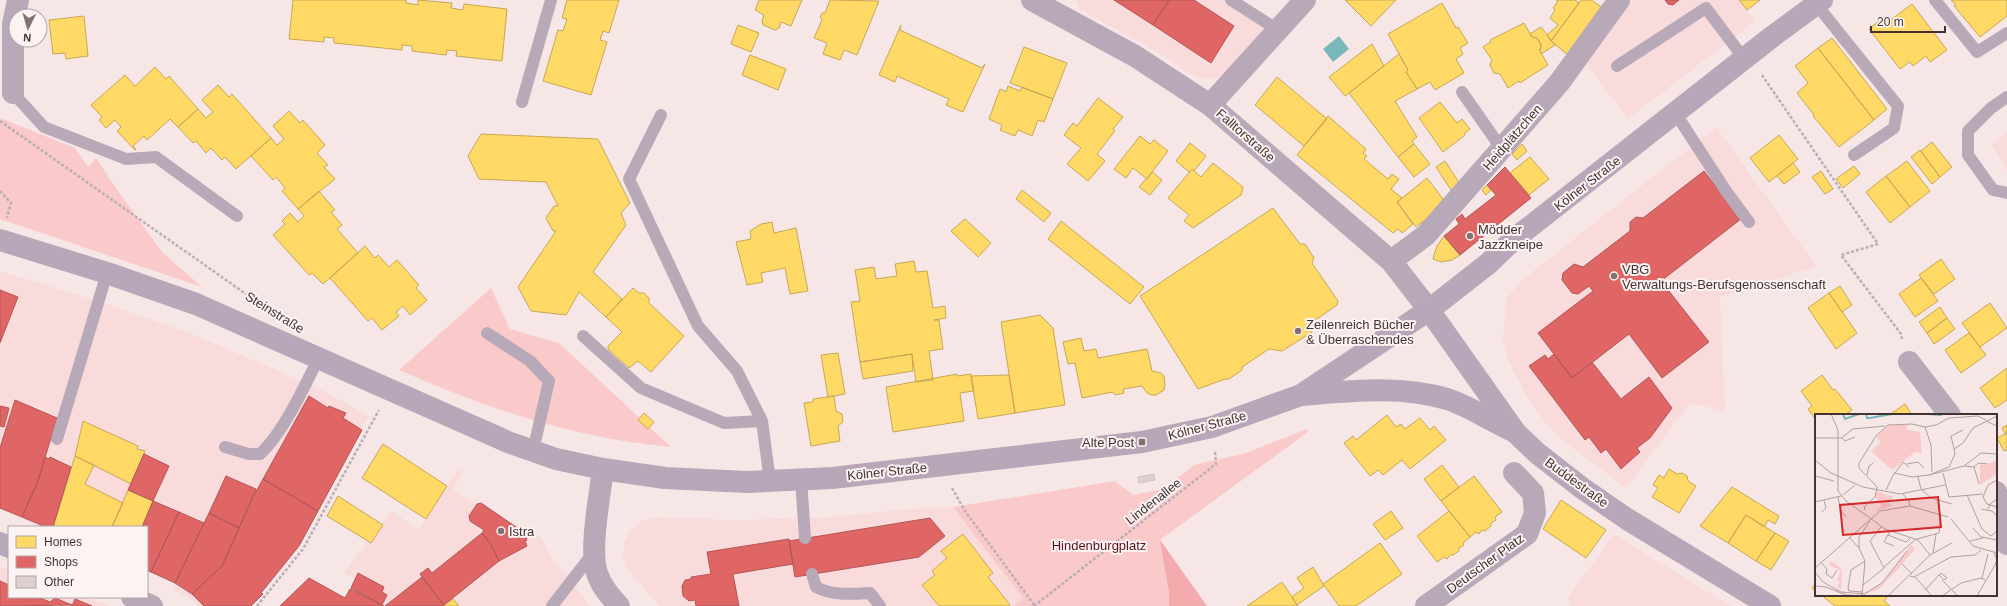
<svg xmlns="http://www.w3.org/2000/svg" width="2007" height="606" font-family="Helvetica,sans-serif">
<rect width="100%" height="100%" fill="#f6e7e6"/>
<path fill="#fadbdb" d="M1075 0H1229L1267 25 1224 74 1216 78 1202 79 1194 76 1156 51 1081 10Z
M1630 0H1739L1755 21 1628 119 1587 65Z
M1716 127 1816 266 1720 297 1725 411 1690 403 1626 488 1565 442 1546 423 1528 399 1507 358 1503 340 1506 299 1522 280Z
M2007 133V171L1992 144Z
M0 271 110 305 202 338 316 387 369 416 297 547 261 592 263 594 250 606H198L188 597 175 591V582L152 572 147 579V527H40L0 509Z
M458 469 463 472 453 489 476 504 481 503 519 529 525 541 540 535 550 555 590 606H386L351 587 355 579 344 573 391 511 419 530Z
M953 507 1023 598 1013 606H659L629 571 623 557 624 543 630 530 642 521 657 517 733 520 822 518 898 510Z
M1614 534 1724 602 1731 606H1571L1568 598Z
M0 566 9 569V597H85L109 606H0Z"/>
<path fill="#facaca" d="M0 118 75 148 88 167 96 158 120 194 163 253 202 287 0 219Z
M491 288 510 329 559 343 671 447C577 439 485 408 399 370Z
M1307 429 1308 432 1160 540 1207 606H1013L1023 598 953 507 1115 481 1133 495 1164 489 1194 465 1246 453Z"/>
<path fill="#f4abae" d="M1160 540 1207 606H1169V592Z"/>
<path fill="#79b8ba" d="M1339 36 1349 49 1333 62 1323 49Z"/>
<path fill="#ffd966" stroke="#c7a756" d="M293 0H406V3L418 5V0L452 3 451 8 463 10 464 4 507 9 502 61 456 56 457 51 447 50 446 55 412 51V46L402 45V50L334 43V38L324 37V42L289 39Z
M567 0H619L609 33 603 31 600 40 607 42 591 95 543 81 558 30 563 31 567 19 562 18Z
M759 0H802L791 26 781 22 779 28 775 30 763 25 762 21 764 15 755 10Z
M830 0 879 1 857 55 844 50 840 60 823 54 827 43 814 38 822 20 820 17 822 13H825Z
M1345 0H1396L1371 26Z
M1556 0H1575L1579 3 1551 41 1547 35 1558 25 1550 18 1555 10 1553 8 1558 1Z
M1581 0H1591L1603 8 1568 55 1551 41Z
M1739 0H1760L1747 10Z
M1951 0H2007V16L1980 37 1954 6 1956 5Z
M1442 3 1456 28 1458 27 1468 43 1460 48 1463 54 1456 59 1464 73 1435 90 1430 82 1417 89 1406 72 1408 70 1388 34Z
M1912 4 1947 50 1930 62 1926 56 1913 66 1910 62 1900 69 1869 29 1885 16 1889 21Z
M84 16 88 56 66 59 65 53 53 54 49 20Z
M1524 23 1532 37 1537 38 1541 45 1540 51 1548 65 1520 83 1519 81 1508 88 1500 74 1494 73 1490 65 1492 60 1483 47 1491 42 1490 40Z
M738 25 759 33 751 52 731 44Z
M901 25 900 30 982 68 985 64 963 112 946 105 949 99 897 76 895 82 879 75Z
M1541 27 1555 45 1541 54 1540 51 1541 45 1537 38 1532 37 1530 34Z
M1832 38 1887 109 1874 120 1818 48Z
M1372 44 1384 66 1345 96 1329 77Z
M1024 47 1067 63 1053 99 1010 83Z
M1818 48 1874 120 1839 147 1813 116 1814 115 1797 93 1808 83 1795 66Z
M1399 54 1408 70 1406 72 1417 89 1395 101 1417 137 1412 141 1414 144 1398 157 1349 93Z
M750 55 786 69 778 90 742 75Z
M155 67 166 79 169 76 198 109 178 127 170 119 147 140 144 136 133 146 136 149 135 150 117 131 121 127 115 120 106 128 99 120 102 117 91 105 125 75 135 86Z
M1277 77 1327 119 1304 146 1255 105Z
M218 85 229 97 232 94 271 138 236 169 225 157 222 160 211 148 206 153 196 141 193 143 178 127 198 109 206 118 213 112 202 100Z
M1008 86 1020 91 1022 87 1053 99 1044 122 1038 120 1032 136 1018 130 1015 136 1000 130 1002 125 989 119 1000 89 1006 92Z
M1098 98 1123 117 1113 129 1115 131 1097 154 1105 161 1088 181 1067 164 1081 148 1064 135 1073 123 1077 126Z
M1440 102 1457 123 1462 119 1470 129 1464 134 1465 135 1443 152 1419 118Z
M289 111 300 123 303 120 325 145 317 153 328 165 324 167 335 179 298 209 282 191 285 188 276 177 273 180 251 156 271 138 277 145 284 139 273 126Z
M1328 116 1366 149 1363 153 1367 156 1364 159 1388 179 1392 174 1399 179 1391 189 1402 198 1397 202 1413 224 1402 233 1398 229 1393 233 1297 155Z
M481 134 598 139 630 203 621 213 626 225 593 272 622 299 606 317 579 292 566 315 531 311 518 287 556 231H553L546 218 554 206H558L546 182 479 179 468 156Z
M1779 135 1798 159 1769 182 1750 158Z
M1140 136 1150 144 1154 140 1168 151 1147 179 1133 168 1126 178 1114 169Z
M1932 142 1952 167 1940 177 1921 151Z
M1190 143 1206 156 1194 171 1192 169 1189 172 1176 161Z
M1414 144 1430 164 1414 177 1398 157Z
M1522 144 1527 151 1517 160 1512 154Z
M1920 150 1940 177 1932 184 1911 157Z
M1530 157 1549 179 1529 195 1510 173Z
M1445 161 1460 184 1451 190 1436 167Z
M1907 161 1930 191 1910 207 1886 176Z
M1213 163 1243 187 1241 195 1193 228 1184 221 1189 215 1168 198 1192 169 1201 177Z
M1793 163 1800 172 1784 184 1777 176Z
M1854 166 1860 174 1843 188 1836 179Z
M1821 171 1833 189 1825 194 1812 177Z
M1152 172 1162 180 1150 195 1139 187Z
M1886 176 1910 207 1890 223 1866 192Z
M1427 178 1446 203 1416 227 1397 202Z
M1487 185 1491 190 1486 195 1482 190Z
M1022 190 1051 213 1044 222 1016 199Z
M319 191 335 210 331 212 342 225 337 229 358 253 323 284 312 273 309 275 273 235 285 224 282 221 290 213 298 222 304 216 298 209Z
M1273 208 1300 244H1305L1314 258 1312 263 1338 301 1337 305 1317 319H1314L1312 332 1282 351 1269 349 1242 367V370L1229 379H1225L1198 389 1140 296Z
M965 219 991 243 978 257 951 231Z
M1061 221 1144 287 1130 304 1048 239Z
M772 222 774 233 796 228 808 291 790 294 785 268 761 273 763 282 747 285 736 242 751 239 750 231 761 224Z
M1444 236 1460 255 1452 260 1441 262 1433 259 1434 255 1437 246Z
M365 246 375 258 378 255 389 267 397 260 419 285 416 288 427 300 410 315 403 306 396 312 399 316 382 330 372 318 368 321 330 278Z
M1941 259 1955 279 1934 294 1919 275Z
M914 261 916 272 927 271 933 308 945 306 946 318 934 320H939L943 349 929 351 933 380 916 382 912 354 860 362 851 302 860 301 855 270 874 267 876 279 897 276 895 264Z
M1921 278 1938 301 1915 317 1899 294Z
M1840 286 1852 305 1842 312 1829 293Z
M633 288 639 293H644L649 298V303L684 336 651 372 638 361 629 368 608 349V346L622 332 606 317Z
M1829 293 1857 333 1836 349 1808 308Z
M1990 303 2007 328 1980 347 1962 323Z
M1940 307 1947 318 1927 333 1919 322Z
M1040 315 1053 328 1065 405 1015 413 1001 322Z
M1947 318 1955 329 1934 344 1927 333Z
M1969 333 1986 355 1961 373 1945 350Z
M1081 338 1084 351 1096 349 1098 358 1147 349 1152 371 1161 373 1164 376 1165 385 1164 390 1156 395H1152L1147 393 1142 386 1123 389 1124 393 1115 395 1113 392 1082 398 1075 363 1068 364 1063 342Z
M838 353 845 394 828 397 821 355Z
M912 354 913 371 863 379 860 362Z
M2007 368V400L1995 408 1980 388Z
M957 374V376L971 374 974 391 960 393 964 421 893 432 886 387Z
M1009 375 1015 413 978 419 971 376Z
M1822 375 1833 390 1835 389 1852 410 1845 415H1816V420L1808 409 1812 406 1801 391Z
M834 396 836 411 842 414 843 422 838 426 840 441 811 446 804 403 813 402V399Z
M1905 404 1912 415H1893L1892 413Z
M644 413 654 422 648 429 638 420Z
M1387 415 1396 427 1401 424 1405 429 1420 418 1430 430 1434 426 1446 440 1410 469 1402 460 1383 475 1378 470 1370 476 1344 443 1353 436 1356 440Z
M83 421 138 446 137 449 145 451 131 484 75 456Z
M2007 425V433L2005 434 2002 428Z
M2007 433V450L2004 451 1997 438Z
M383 444 447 486 426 519 362 478Z
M75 456 94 465 85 484 123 503 112 527H53Z
M1442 465 1459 487 1441 501 1424 479Z
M1669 469 1677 474 1682 473 1687 476 1688 481 1696 486 1679 513 1652 497 1658 488 1653 485 1659 475 1664 478Z
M1474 476 1502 512 1495 517 1496 520 1491 523V526L1485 531 1482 530 1479 534 1476 532 1470 537 1441 501Z
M1732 487 1779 516 1775 524 1768 520 1764 527 1746 515 1728 543 1700 526Z
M128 490 153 501 142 527H112Z
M338 496 383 525 371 543 327 516Z
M1561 500 1606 530 1586 558 1543 529Z
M1391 511 1403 528 1385 540 1373 524Z
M1449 511 1470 537 1463 543 1464 545 1459 548V551L1453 555H1450L1447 559 1444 557 1437 562 1417 536Z
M1746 515 1775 533 1756 561 1728 543Z
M1775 533 1789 541 1771 570 1756 561Z
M963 534 993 573 988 577 1010 605 1009 606H939L922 585 935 575 932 571 947 558 941 551Z
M1380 543 1402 574 1356 606H1339L1323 584Z
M1313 567 1324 586 1297 605 1292 597 1304 588 1297 578Z
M1282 582 1298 606H1247Z
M1816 583V591L1812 588Z
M1821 595H1885L1887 597 1884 601 1890 606H1835Z
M453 599 459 606H444V605Z"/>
<path fill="#e06666" stroke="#b15656" d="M1114 0H1169L1153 25Z
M1169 0H1194L1234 26 1211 63 1153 25Z
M1665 0H1679L1673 5 1668 4Z
M1505 167 1531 198 1460 255 1444 236 1459 224 1456 219 1462 214 1465 219 1496 195 1487 185Z
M1704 171 1741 219 1661 281 1709 342 1662 378 1629 334 1572 378 1538 333 1593 291 1589 286 1578 294 1572 293 1562 280 1563 273 1574 264 1583 267 1630 231V222L1636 217 1643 218Z
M0 290 18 297 0 343Z
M1554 354 1572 378 1592 362 1621 399 1649 377 1672 408 1650 438 1637 448 1640 452 1621 469 1606 449 1601 453 1589 437 1585 440 1529 366 1545 355 1548 359Z
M309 396 328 408 329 406 346 413 343 418 362 430 318 511 263 479Z
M15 400 57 418 38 481 22 517 0 508V448Z
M0 406 9 408 4 427 0 426Z
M144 454 169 466 153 501 128 490Z
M45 457 49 459 50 457 71 467 53 527H46L22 517 38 481Z
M226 476 256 489 239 528 209 513Z
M263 479 318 511 299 546 261 593 263 594 251 606H204L192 594 222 566 254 495Z
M153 501 179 512 151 572 147 570V527H142Z
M481 503 519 529 521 533 524 532 527 540 525 541 527 546 499 561 490 543 482 533 484 530 470 521 469 516 477 504Z
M179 512 204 523 175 583 151 572Z
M209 513 239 528 222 566 192 594 175 583Z
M930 518 945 536 919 557 795 577 789 541Z
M482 533 490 543 499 561 444 605 420 574 428 568 432 573Z
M789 539 793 564 733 574 739 606H696L695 600 689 601 683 596 682 586 685 580 691 579V577L711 574 707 552Z
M358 573 384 587 382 592 387 595 382 605 351 588Z
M422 577 444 606H385Z
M309 578 345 598 350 589 384 606H280Z
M0 581 9 585V597H38L50 602 55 598 72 605 0 606Z
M75 599 92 606H72Z"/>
<path fill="#decfd1" stroke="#d2c4c6" d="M1154 474 1155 480 1139 483 1138 477Z"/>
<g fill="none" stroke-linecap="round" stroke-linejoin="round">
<path stroke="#baadb6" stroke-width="2.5" stroke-dasharray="3 2" stroke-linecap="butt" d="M1762 75 1878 244 1841 255 1901 334 1902 339
M0 121 263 306
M0 191 11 203 7 218
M952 488 965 511 1035 606
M257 606 303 549 379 410
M1034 606 1216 464 1215 451"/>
<path stroke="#b8a9b9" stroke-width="12" d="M1231 0 1278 30
M1935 0 1977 52 2007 33
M1816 4 1898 106 1894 128 1854 155
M1617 66 1706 8 1745 60
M1462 92 1501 148
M13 93 44 127 126 159 156 157 237 216
M2007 97 1991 108 1968 131V155L1993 190 2007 193
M522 102 551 0
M1676 114 1726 191 1749 222
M661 115 629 179 698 326 737 371 762 421
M487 333 530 361 549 381 533 451
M583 336 641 388 724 423 762 421 770 481
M57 439 107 273
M225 447 249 454H260C283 433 305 386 319 357
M801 479 805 538
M812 574 816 587C833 596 852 594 870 593L880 606
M552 606 594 552"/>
<path stroke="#b8a9b9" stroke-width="22" d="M1032 0 1135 56 1210 105 1391 261 1429 310
M13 93V24L18 0
M1210 105 1305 0
M1391 261 1426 235 1559 83 1619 0
M1909 362 1950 415
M603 469C600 495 589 550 597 573 601 586 610 596 619 606
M1996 492 2000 500 2007 544
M0 543 9 547
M132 597 152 606
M1426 606 1527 534 1535 513 1533 493 1514 473"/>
<path stroke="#b9a6b8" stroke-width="22" d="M0 240 107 273 196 304 508 442 556 459 603 469 665 478 747 482 832 478 1142 442 1212 427 1301 395 1429 310 1489 263 1513 240 1773 36 1822 0
M1429 310 1516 433 1537 453 1582 488 1627 519 1770 606
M1302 395C1350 391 1400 385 1447 399 1467 405 1493 422 1513 431"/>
</g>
<g fill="#827171" stroke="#fcf3f3" stroke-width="1.5">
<circle cx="1470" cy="236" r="4"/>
<circle cx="1614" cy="276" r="4"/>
<circle cx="1298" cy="331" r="4"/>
<rect x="1138" y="438" width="8" height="8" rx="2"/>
<circle cx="501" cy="531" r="4"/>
</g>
<g text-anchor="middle" stroke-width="4" stroke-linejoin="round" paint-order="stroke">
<g font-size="13" fill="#443232" stroke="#fcf3f3">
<text transform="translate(1246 135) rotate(41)" y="5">Falltorstraße</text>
<text transform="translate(1512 137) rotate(-49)" y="5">Heidplätzchen</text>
<text transform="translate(1587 183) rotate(-38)" y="5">Kölner Straße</text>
<text transform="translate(275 312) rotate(32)" y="5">Steinstraße</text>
<text transform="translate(1207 425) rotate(-15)" y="5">Kölner Straße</text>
<text transform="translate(887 471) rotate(-6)" y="5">Kölner Straße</text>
<text transform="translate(1577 482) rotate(36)" y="5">Buddestraße</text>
<text transform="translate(1153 501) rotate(-38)" y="5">Lindenallee</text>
<text transform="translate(1485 563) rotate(-36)" y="5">Deutscher Platz</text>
</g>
<g font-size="13" fill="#443232" stroke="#fcf3f3" text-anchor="start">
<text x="1478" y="234">Mödder<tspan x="1478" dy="15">Jazzkneipe</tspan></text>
<text x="1622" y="274">VBG<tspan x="1622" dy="15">Verwaltungs-Berufsgenossenschaft</tspan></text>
<text x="1306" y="329">Zeilenreich Bücher<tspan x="1306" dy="15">&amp; Überraschendes</tspan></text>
<text x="1134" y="447" text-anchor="end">Alte Post</text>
<text x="509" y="536">Istra</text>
</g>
<g font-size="13" fill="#5c101b" stroke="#fcf3f3">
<text x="1099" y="550">Hindenburgplatz</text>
</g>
</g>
<g transform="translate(1815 414)">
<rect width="182" height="182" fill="#f6e7e6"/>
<path d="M92 10V16L105 18 107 39 100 38 77 56 56 37 66 28 61 23 73 12ZM182 46V60L165 71V50L171 51ZM62 77 79 83 73 88 77 92 60 97 67 91 60 83ZM96 131 100 135 82 156 64 175 48 181 68 169ZM17 147 27 156 26 175 22 173 25 168 22 166 26 157 13 150Z" fill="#facaca"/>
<path fill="none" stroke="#79b8ba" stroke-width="2" d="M28 0 30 5 44 0M51 0 52 4H55L77 0M112 0 127 1"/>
<path fill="none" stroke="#af9f9e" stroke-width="1" d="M16 0 23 16V77L31 87 55 104M171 7 182 12M110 13 116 31 117 58M0 24H26L38 15 70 12M27 24 30 27 40 23M139 35 136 22 148 16M0 46 16 59 48 73 85 80 130 71M92 50 103 48 109 54M150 52 159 53 164 70M159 53 163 49 173 50M80 59 88 48 94 53M128 59 134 83 168 80M52 61 54 52 58 49M114 61 134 53 140 40 139 35 148 29 158 14 182 2M0 62 19 67M103 63 106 75M182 66 173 71 168 83 172 90 182 93M63 74 44 54V49L61 22 73 11 97 10 110 13 121 11 134 4 163 2 171 6M71 76 79 59 97 63 114 61 149 52 166 39 182 40M107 76 116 84 137 90M87 79 94 87 95 92M28 81 40 71M152 81 167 115 176 122 182 117M23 83 26 97 31 103M0 88 26 82M166 95 177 97 182 102M173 95 175 90 182 85M50 96 49 93 60 83 62 74M7 98 11 94 9 86M55 104 70 115 103 126 115 141M136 105 158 132 182 139M158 114 166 123 182 126M75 117 69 128 79 132M73 121 91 128 95 124M34 123 44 134 50 147 47 182M102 125 124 119 125 108M155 127 168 124M44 134V123L55 107M118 139 121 120M6 148 12 155 11 160 17 164 22 156M87 150 97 160M69 153 101 125M0 154 65 97 95 92 133 103M0 158 8 168 26 178 49 180 67 169 92 137M95 162 99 163 136 143 160 141 166 136M100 163 117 182M167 164 173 140M127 166 143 182M48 171 69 154 55 127 66 113M0 172 11 173 31 181 47 182M110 176 126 159 132 164 129 166 124 161M47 178 34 177 33 174 36 156 50 147M73 182 115 141 137 129M127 182 146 169 166 164 170 166M162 182 180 151 182 145 179 139"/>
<path fill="#d62828" fill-opacity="0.15" stroke="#d62828" stroke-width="2" d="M123 83 126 113 28 121 25 91Z"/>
<rect width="182" height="182" fill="none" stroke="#443232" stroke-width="2"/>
</g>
<rect x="8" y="526" width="140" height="72" fill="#fcf3f3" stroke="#b2a6a6"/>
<rect x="16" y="536" width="20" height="12" fill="#ffd966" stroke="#b2a6a6"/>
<text x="44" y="546" font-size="12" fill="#443232">Homes</text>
<rect x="16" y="556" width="20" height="12" fill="#e06666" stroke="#b2a6a6"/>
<text x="44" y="566" font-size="12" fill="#443232">Shops</text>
<rect x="16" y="576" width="20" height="12" fill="#decfd1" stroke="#b2a6a6"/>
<text x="44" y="586" font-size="12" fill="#443232">Other</text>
<g transform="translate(28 28) rotate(185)"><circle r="19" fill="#fcf3f3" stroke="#b2a6a6"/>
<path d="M0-3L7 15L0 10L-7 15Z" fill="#827171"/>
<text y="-6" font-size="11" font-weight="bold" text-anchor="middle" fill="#443232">N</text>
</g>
<path d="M1871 26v6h74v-6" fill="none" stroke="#443232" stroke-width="2"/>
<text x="1877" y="26" font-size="12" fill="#443232" stroke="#fcf3f3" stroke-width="3" paint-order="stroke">20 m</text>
</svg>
